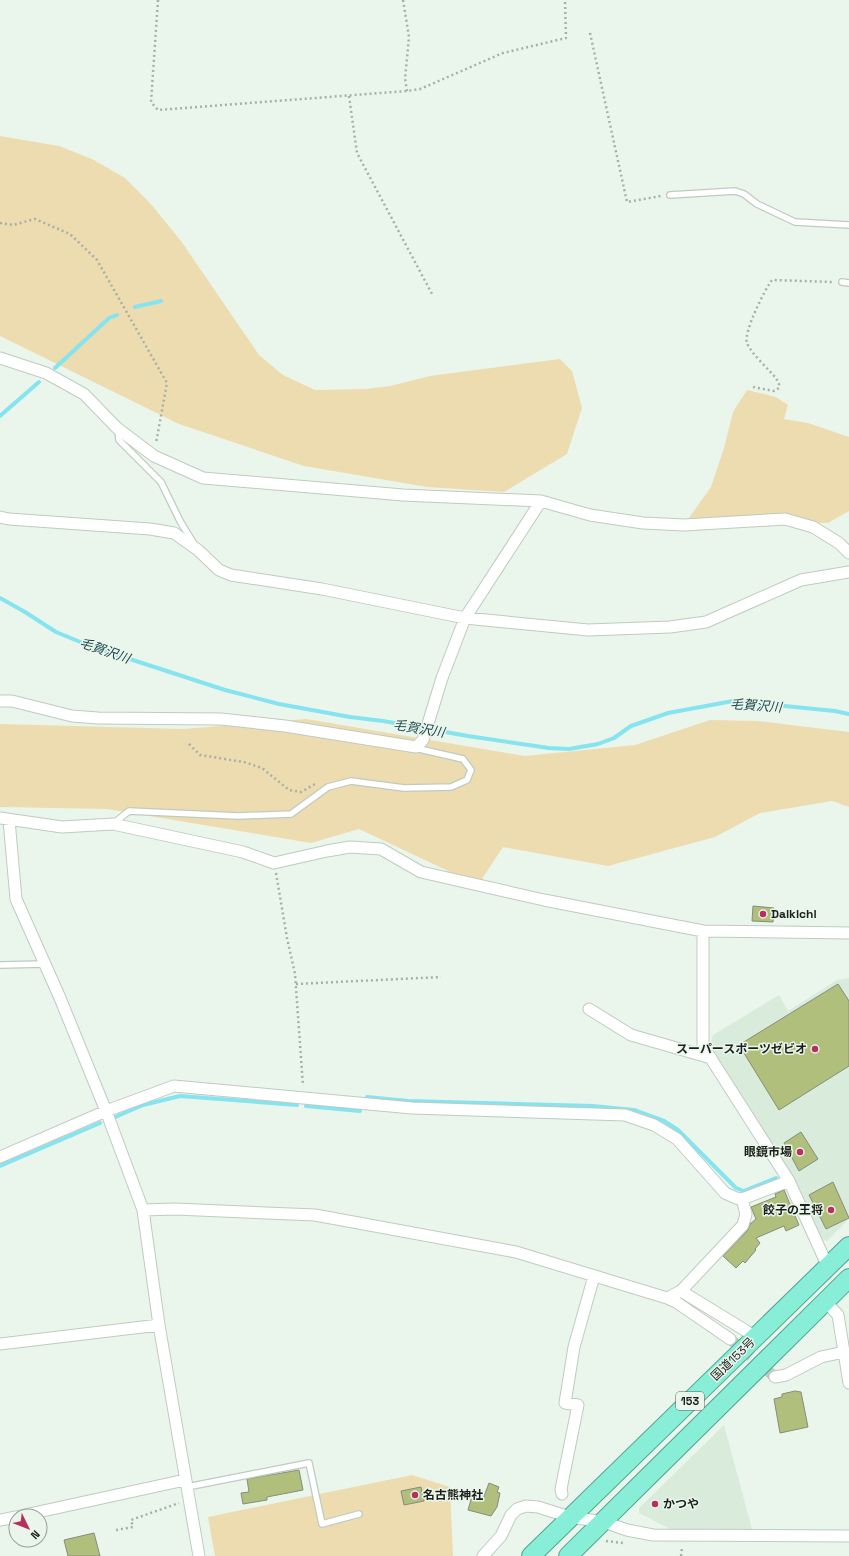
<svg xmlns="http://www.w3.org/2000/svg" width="849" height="1556" font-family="'Space Grotesk','Noto Sans JP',sans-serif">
<rect width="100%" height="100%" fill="#eaf6eb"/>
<path fill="#d9ebda" d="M849 978V1219L827 1241 822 1239 798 1185 709 1047 713 1035 779 995 788 1011 837 980Z
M724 1425 752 1529H670L639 1513V1508Z"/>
<path fill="#eddcaf" d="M0 136 59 146 92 159 125 178 150 203 181 241 259 355 283 375 315 390 366 389 390 386 430 376 560 359 572 371 582 408 567 454 504 492 427 487 304 466 179 424 0 336Z
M747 390 776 397 788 405 784 419 808 423 849 437V511L828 523H818L813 527 785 519 684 525 711 487 724 448 733 412Z
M306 719 525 756 635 745 710 720 757 721 849 732V807L832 801 760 813 715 837 608 866 503 847 478 885 359 829 311 843 107 809 0 807V724L183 729Z
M412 1475 450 1487 453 1556H215L208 1517Z"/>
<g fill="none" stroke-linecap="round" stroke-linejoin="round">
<path stroke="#85e4ef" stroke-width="4" d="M135 307 161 301
M55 368 109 318 117 315
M0 416 39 382
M0 598 25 612 56 632 90 646 225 690 279 704 350 717 383 721 468 736 549 748 569 749 598 744 614 738 631 726 668 713 733 701 835 711 849 714
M367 1097 408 1101 593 1106 634 1110 664 1121 678 1130 736 1188 744 1191 776 1178
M306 1106 360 1111
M113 1118 143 1105 180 1096 297 1105
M0 1166 100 1123"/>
</g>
<path fill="#b0bf7b" stroke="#888b7e" d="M753 906 774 908 773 922 752 921Z
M838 984 849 1001V1066L779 1110 739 1045Z
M801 1132 818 1159 799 1171 784 1143Z
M833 1182 849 1218 826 1229 809 1195Z
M784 1190 799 1225 786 1231 784 1226 756 1238 760 1243 755 1249 756 1250 745 1263 743 1261 736 1268 723 1256 748 1230 750 1224 756 1219 751 1207 776 1197 775 1194Z
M795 1391 801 1392 808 1427 780 1433 774 1399 782 1397V1394Z
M299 1470 303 1490 267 1497V1500L243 1504 241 1493 249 1492 247 1479Z
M489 1483 499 1487 497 1492 500 1493 497 1507 491 1516 468 1510 472 1496 483 1499Z
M421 1487 424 1501 404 1505 401 1491Z
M94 1533 100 1556H68L64 1540Z"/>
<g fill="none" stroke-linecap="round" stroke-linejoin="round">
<path stroke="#c1cbc1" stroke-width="11" stroke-dasharray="11 5.5" stroke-linecap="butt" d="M730 1339 775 1377"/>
<defs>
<path id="service" d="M670 195 735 191 744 194 757 204 795 222 849 225
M842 282 849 283
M118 430 119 440 161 482 180 521 194 544
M114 823 129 811 238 816 291 814 328 787 351 781 404 788 451 787 467 780 471 770 463 759 415 748
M0 965 44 964
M187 1487 309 1463 322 1524 359 1514"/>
<path id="minor" d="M0 358 46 373 84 394 117 428 154 456 203 478 403 495 541 501 465 618 442 678 423 740 416 747 285 726 221 719 98 718 72 716 12 701H0
M541 501 590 515 643 523 684 525 785 519 813 527 839 543 849 553
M0 517 9 519 150 529 174 533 198 550 219 570 231 575 322 589 465 618 588 630 670 627 706 622 801 580 849 572
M0 818 62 827 113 824 243 852 274 863 327 851 350 847 381 849 421 872 544 900 703 931 849 933
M9 820 16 899 60 998 106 1111 143 1210 159 1325 199 1556
M703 931V1046L789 1181 828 1267
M589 1009 631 1035 711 1058
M0 1157 106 1111 174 1086 412 1108 625 1115 654 1125 677 1139 725 1193 736 1198 742 1199 789 1181
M143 1210 175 1209 315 1215 516 1252 667 1298 676 1302 730 1339
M681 1291 756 1337
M667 1298 681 1291 743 1225 746 1214 742 1199
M825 1301 838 1315 849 1383
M0 1344 159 1325
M775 1377 786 1375 821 1357 844 1352
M562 1494 561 1489 578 1405 565 1403 574 1347 594 1276
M20 1516 185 1480
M0 1520 16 1517
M483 1556 501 1536 511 1515 517 1509 526 1506 538 1507 570 1517 604 1522 627 1530 653 1535 849 1536"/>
<path id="trunk" d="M531 1556 849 1246
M568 1556 849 1278"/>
</defs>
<use href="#service" stroke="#bfcbc0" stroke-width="8"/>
<use href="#minor" stroke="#bfcbc0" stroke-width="13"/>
<use href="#trunk" stroke="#4fa38f" stroke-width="20"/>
<path stroke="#a7b0a8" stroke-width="2.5" stroke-dasharray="2 3" stroke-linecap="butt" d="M158 0 151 102 158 110 407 91 420 89 503 53 566 38 565 0
M403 0 409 37 405 79 407 91
M590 33 627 202 661 196
M349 96 357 153 432 294
M0 223 13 225 35 219 70 234 97 260 167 383 156 443
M753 387 774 391 779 388V384L776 378C769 370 750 352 747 343 743 333 765 289 772 280L833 282
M189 744 200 755 244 762 262 768 289 790 301 792 315 784
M276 873 287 938 295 974 303 1086
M296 984 441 977
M116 1530 133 1527 131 1520 179 1503
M606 1541 623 1543
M681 1556 682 1547"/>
<use href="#service" stroke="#fff" stroke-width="5.5"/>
<use href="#minor" stroke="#fff" stroke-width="11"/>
<use href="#trunk" stroke="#88eed8" stroke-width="18"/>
</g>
<g fill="#ba2d61" stroke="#eaf6eb" stroke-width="1.5">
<circle cx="763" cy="914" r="4"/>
<circle cx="815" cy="1049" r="4"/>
<circle cx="800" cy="1152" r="4"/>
<circle cx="831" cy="1210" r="4"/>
<circle cx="415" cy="1495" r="4"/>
<circle cx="655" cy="1504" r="4"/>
</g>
<g text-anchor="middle" stroke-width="3" stroke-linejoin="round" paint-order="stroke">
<rect fill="#eaf6eb" stroke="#596059" stroke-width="1" x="676" y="1392" width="28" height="18" rx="3"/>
<g font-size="11" font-weight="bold" fill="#1b1f1b">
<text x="690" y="1405">153</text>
</g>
<g font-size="12" font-weight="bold" fill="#1b1f1b" stroke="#eaf6eb" text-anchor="start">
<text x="771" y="918">Dalkichi</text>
<text x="807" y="1053" text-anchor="end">スーパースポーツゼビオ</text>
<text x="792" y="1156" text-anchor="end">眼鏡市場</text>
<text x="823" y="1214" text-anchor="end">餃子の王将</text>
<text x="423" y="1499">名古熊神社</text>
<text x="663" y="1508">かつや</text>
</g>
<g font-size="12" fill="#1b1f1b" stroke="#eaf6eb">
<text transform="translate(733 1359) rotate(-44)" y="4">国道153号</text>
</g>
<g font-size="13" font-style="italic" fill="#1b474c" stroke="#eaf6eb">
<text transform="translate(105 650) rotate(19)" y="5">毛賀沢川</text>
<text transform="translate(756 705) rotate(4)" y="5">毛賀沢川</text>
<text transform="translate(419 728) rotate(9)" y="5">毛賀沢川</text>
</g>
</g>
<g transform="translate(28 1528) rotate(133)"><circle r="19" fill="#eaf6eb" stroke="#97a098"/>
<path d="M0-3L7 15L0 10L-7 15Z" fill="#ba2d61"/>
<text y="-6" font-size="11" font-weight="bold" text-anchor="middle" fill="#1b1f1b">N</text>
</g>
</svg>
